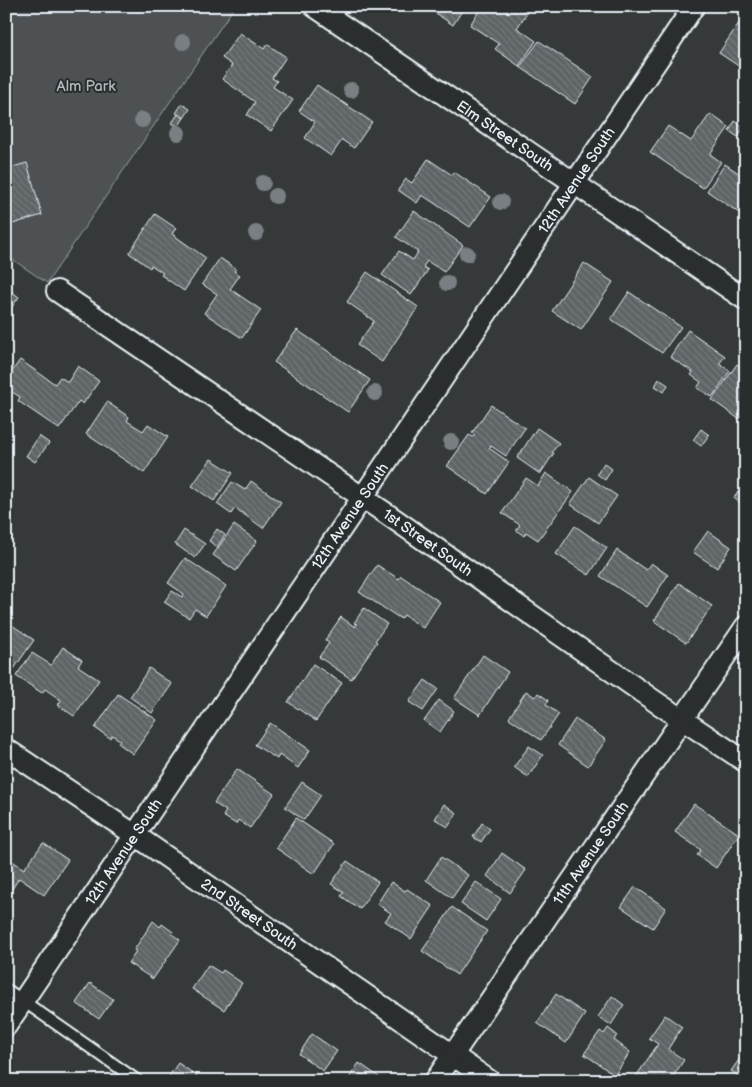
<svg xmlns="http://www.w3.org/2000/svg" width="752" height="1087" font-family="'Balsamiq Sans',sans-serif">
<defs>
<pattern id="building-back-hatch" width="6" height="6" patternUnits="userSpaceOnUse" patternTransform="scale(1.25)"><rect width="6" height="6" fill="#5f6365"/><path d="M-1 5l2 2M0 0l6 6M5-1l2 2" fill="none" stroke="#767a7c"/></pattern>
</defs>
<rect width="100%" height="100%" fill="#35393a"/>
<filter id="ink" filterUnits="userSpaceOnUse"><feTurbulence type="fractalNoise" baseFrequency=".02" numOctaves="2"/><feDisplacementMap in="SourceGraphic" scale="10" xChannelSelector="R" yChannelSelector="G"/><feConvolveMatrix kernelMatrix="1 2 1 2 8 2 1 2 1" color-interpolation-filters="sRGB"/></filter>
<g filter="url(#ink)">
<path fill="#4d5152" stroke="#9aa1a5" d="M6 6H235L47 283 6 255Z"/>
<path fill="url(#building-back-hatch)" stroke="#e8f1f8" d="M425 6H465L453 25Z
M482 6H517L527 13 517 28 536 41 519 66 495 49 499 44 470 25Z
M739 23 746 27V71L719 53Z
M240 33 264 49 267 44 286 57 272 78 277 81 273 87 293 100 271 131 247 115 255 102 222 79 232 65 222 58Z
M539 41 593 77 575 104 520 67Z
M317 85 372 122 354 148 342 140 331 156 305 138 315 122 299 111Z
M182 104 190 109 184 118 176 113Z
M178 114 184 118 178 127 172 123Z
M710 114 729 127 710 154 721 162 703 188 650 152 668 126 691 141Z
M735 121 744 127 738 137 729 131Z
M428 159 452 175 454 172 491 197 470 227 422 195 417 203 398 190 406 179 412 183Z
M27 163 42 215 6 226V169Z
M725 164 746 178 745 217 707 191Z
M414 211 463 245 444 272 427 261 423 267 428 270 411 295 382 275 399 251 413 260 418 252 396 237Z
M155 214 176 228 172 234 206 258 184 291 161 275 163 273 151 265 150 268 129 253Z
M220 258 236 269 234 271 240 275 230 289 261 310 242 338 204 313 217 294 202 284Z
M584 263 613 282 581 330 552 311Z
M367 272 418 307 382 362 357 345 374 321 347 302Z
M6 288 19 297 6 315Z
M629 292 681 327 662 353 611 319Z
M297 330 370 380 348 412 274 362Z
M688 330 725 356 719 364 730 371 712 397 697 388 701 382 691 375 693 372 670 357Z
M20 360 55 384 60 377 68 382 78 366 99 381 83 404 79 401 59 429 18 401 20 397 6 388V380Z
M737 364 746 370V410L739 419 712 400Z
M659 379 668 385 664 392 655 386Z
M107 402 129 417 127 421 143 431 148 424 168 437 144 473 86 434Z
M491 405 525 428 506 456 491 446 489 448 509 462 487 494 447 466 469 435 473 437 475 435 472 433Z
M537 428 559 443 552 452 554 453 540 474 517 458Z
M701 429 709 435 701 446 693 440Z
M39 436 49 443 35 462 26 456Z
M211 459 233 473 214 501 192 486Z
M604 463 612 469 605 480 597 474Z
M546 473 573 492 538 540 526 532 524 536 516 530 520 525 502 513 526 478 538 486Z
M589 477 617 496 598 523 570 504Z
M251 481 281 502 263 528 235 508 231 514 217 504 232 482 245 490Z
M738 492 745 496 740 503 734 498Z
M234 525 257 541 236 571 213 555Z
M575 526 607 548 589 575 556 554Z
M217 529 225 535 217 547 209 541Z
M184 530 205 544 195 558 175 544Z
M708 531 731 547 717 568 693 552Z
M617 550 646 570 651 563 668 575 647 607 600 576Z
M185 558 226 586 206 616 195 609 189 618 164 602 172 591 182 597 184 594 168 583Z
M377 565 399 579 401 576 440 602 423 628 404 615 401 619 359 592Z
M679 583 712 606 686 643 654 621Z
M364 608 387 624 375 641 377 642 351 679 319 657 329 643 325 640 341 617 355 627 357 624 354 623Z
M6 621 34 640 11 673 6 670Z
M63 647 82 660 78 666 99 680 74 716 58 705 61 700 45 689 42 693 16 676 32 653 51 665Z
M483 655 508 672 480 715 454 698Z
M313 664 342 683 316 721 288 702Z
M149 668 172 684 152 713 130 697Z
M425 680 438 689 423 711 409 702Z
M526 691 535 697 538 693 548 700 546 705 559 714 541 740 509 718Z
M118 694 157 720 133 754 118 743 120 740 112 735 110 738 95 728Z
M439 700 454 711 440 732 424 721Z
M575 719 606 740 588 766 558 745Z
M270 723 310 750 298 768 279 755 277 759 255 745Z
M529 746 543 755 528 777 514 767Z
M237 769 274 794 250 828 238 820 236 824 223 816 226 811 214 803Z
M302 782 321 795 304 820 285 807Z
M444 804 457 813 448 827 435 819Z
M694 804 739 834 716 868 697 855 701 850 675 832Z
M296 818 334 844 314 874 276 848Z
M482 823 490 829 481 842 473 837Z
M43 843 68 860 44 895 19 878 12 889 6 884V867L11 860 24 869Z
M502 853 526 870 510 893 487 876Z
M441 857 468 875 452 898 426 880Z
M746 857V874L738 869Z
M347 861 378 882 360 909 341 896 344 892 331 884Z
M391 882 405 891 407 889 433 906 411 939 385 921 391 913 377 904Z
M476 882 501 899 486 921 461 904Z
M635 887 666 908 653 928 621 907Z
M452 907 487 931 457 975 422 951Z
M153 921 160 927 162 924 173 932 172 934 180 940 153 979 128 963 136 951 134 950Z
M208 965 221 973 223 970 242 983 224 1010 192 989Z
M90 983 113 999 99 1019 76 1003Z
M556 994 585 1014 566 1043 537 1023Z
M612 996 624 1005 611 1025 598 1017Z
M665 1015 682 1027 668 1049 684 1060 670 1081H633L658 1044 649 1038Z
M608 1028 617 1035 614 1040 630 1052 615 1075 584 1054 600 1031 604 1034Z
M312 1034 337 1051 323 1071 299 1054Z
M746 1050V1081H745L731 1071Z
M178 1063 197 1076 194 1081H170L167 1079Z
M359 1063 382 1079 381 1081H347Z"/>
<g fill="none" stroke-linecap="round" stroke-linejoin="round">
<defs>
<path id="lane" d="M6 989 138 1081"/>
<g id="street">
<path id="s1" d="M314 6 746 300"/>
<path id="s2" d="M57 291 387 514 656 702 746 762"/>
<path id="s3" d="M6 749 135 835 490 1081"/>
<path id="s4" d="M6 1026 694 6"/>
<path id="s5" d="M435 1081 746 626"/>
</g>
</defs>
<use href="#lane" stroke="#e8f1f8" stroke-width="14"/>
<use href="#street" stroke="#e8f1f8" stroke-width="24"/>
<use href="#lane" stroke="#2a2d2e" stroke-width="10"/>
<use href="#street" stroke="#2a2d2e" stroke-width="20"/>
</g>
<g fill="#7a7f83">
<circle cx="183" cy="42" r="8"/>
<circle cx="351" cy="90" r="8"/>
<circle cx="142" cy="120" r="8"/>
<circle cx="178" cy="133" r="8"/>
<circle cx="263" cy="183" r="8"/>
<circle cx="276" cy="196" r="8"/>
<circle cx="501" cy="202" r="8"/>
<circle cx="256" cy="233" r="8"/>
<circle cx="467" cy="254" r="8"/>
<circle cx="447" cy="283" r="8"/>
<circle cx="375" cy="393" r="8"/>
<circle cx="451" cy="442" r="8"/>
</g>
</g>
<g text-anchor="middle" stroke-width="4" stroke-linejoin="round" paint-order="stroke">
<g font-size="15" fill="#b2b9be" stroke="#2a2d2e">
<text x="86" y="91">Alm Park</text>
</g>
<g font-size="15" fill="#e8f1f8" stroke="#2a2d2e">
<text dy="5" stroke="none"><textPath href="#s1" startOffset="231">Elm Street South</textPath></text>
<text dy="5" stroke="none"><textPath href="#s4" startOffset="1020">12th Avenue South</textPath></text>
<text dy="5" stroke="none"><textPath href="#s4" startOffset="615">12th Avenue South</textPath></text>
<text dy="5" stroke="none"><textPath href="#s2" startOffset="448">1st Street South</textPath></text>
<text dy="5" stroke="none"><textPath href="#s4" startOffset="210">12th Avenue South</textPath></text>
<text dy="5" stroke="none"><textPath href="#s5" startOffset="276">11th Avenue South</textPath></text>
<text dy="5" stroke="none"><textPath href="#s3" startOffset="294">2nd Street South</textPath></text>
</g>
</g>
<rect width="752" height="1087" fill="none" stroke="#2a2d2e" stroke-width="25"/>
<rect x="12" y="12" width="727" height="1062" fill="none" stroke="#e8f1f8" stroke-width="2" filter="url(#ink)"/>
</svg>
